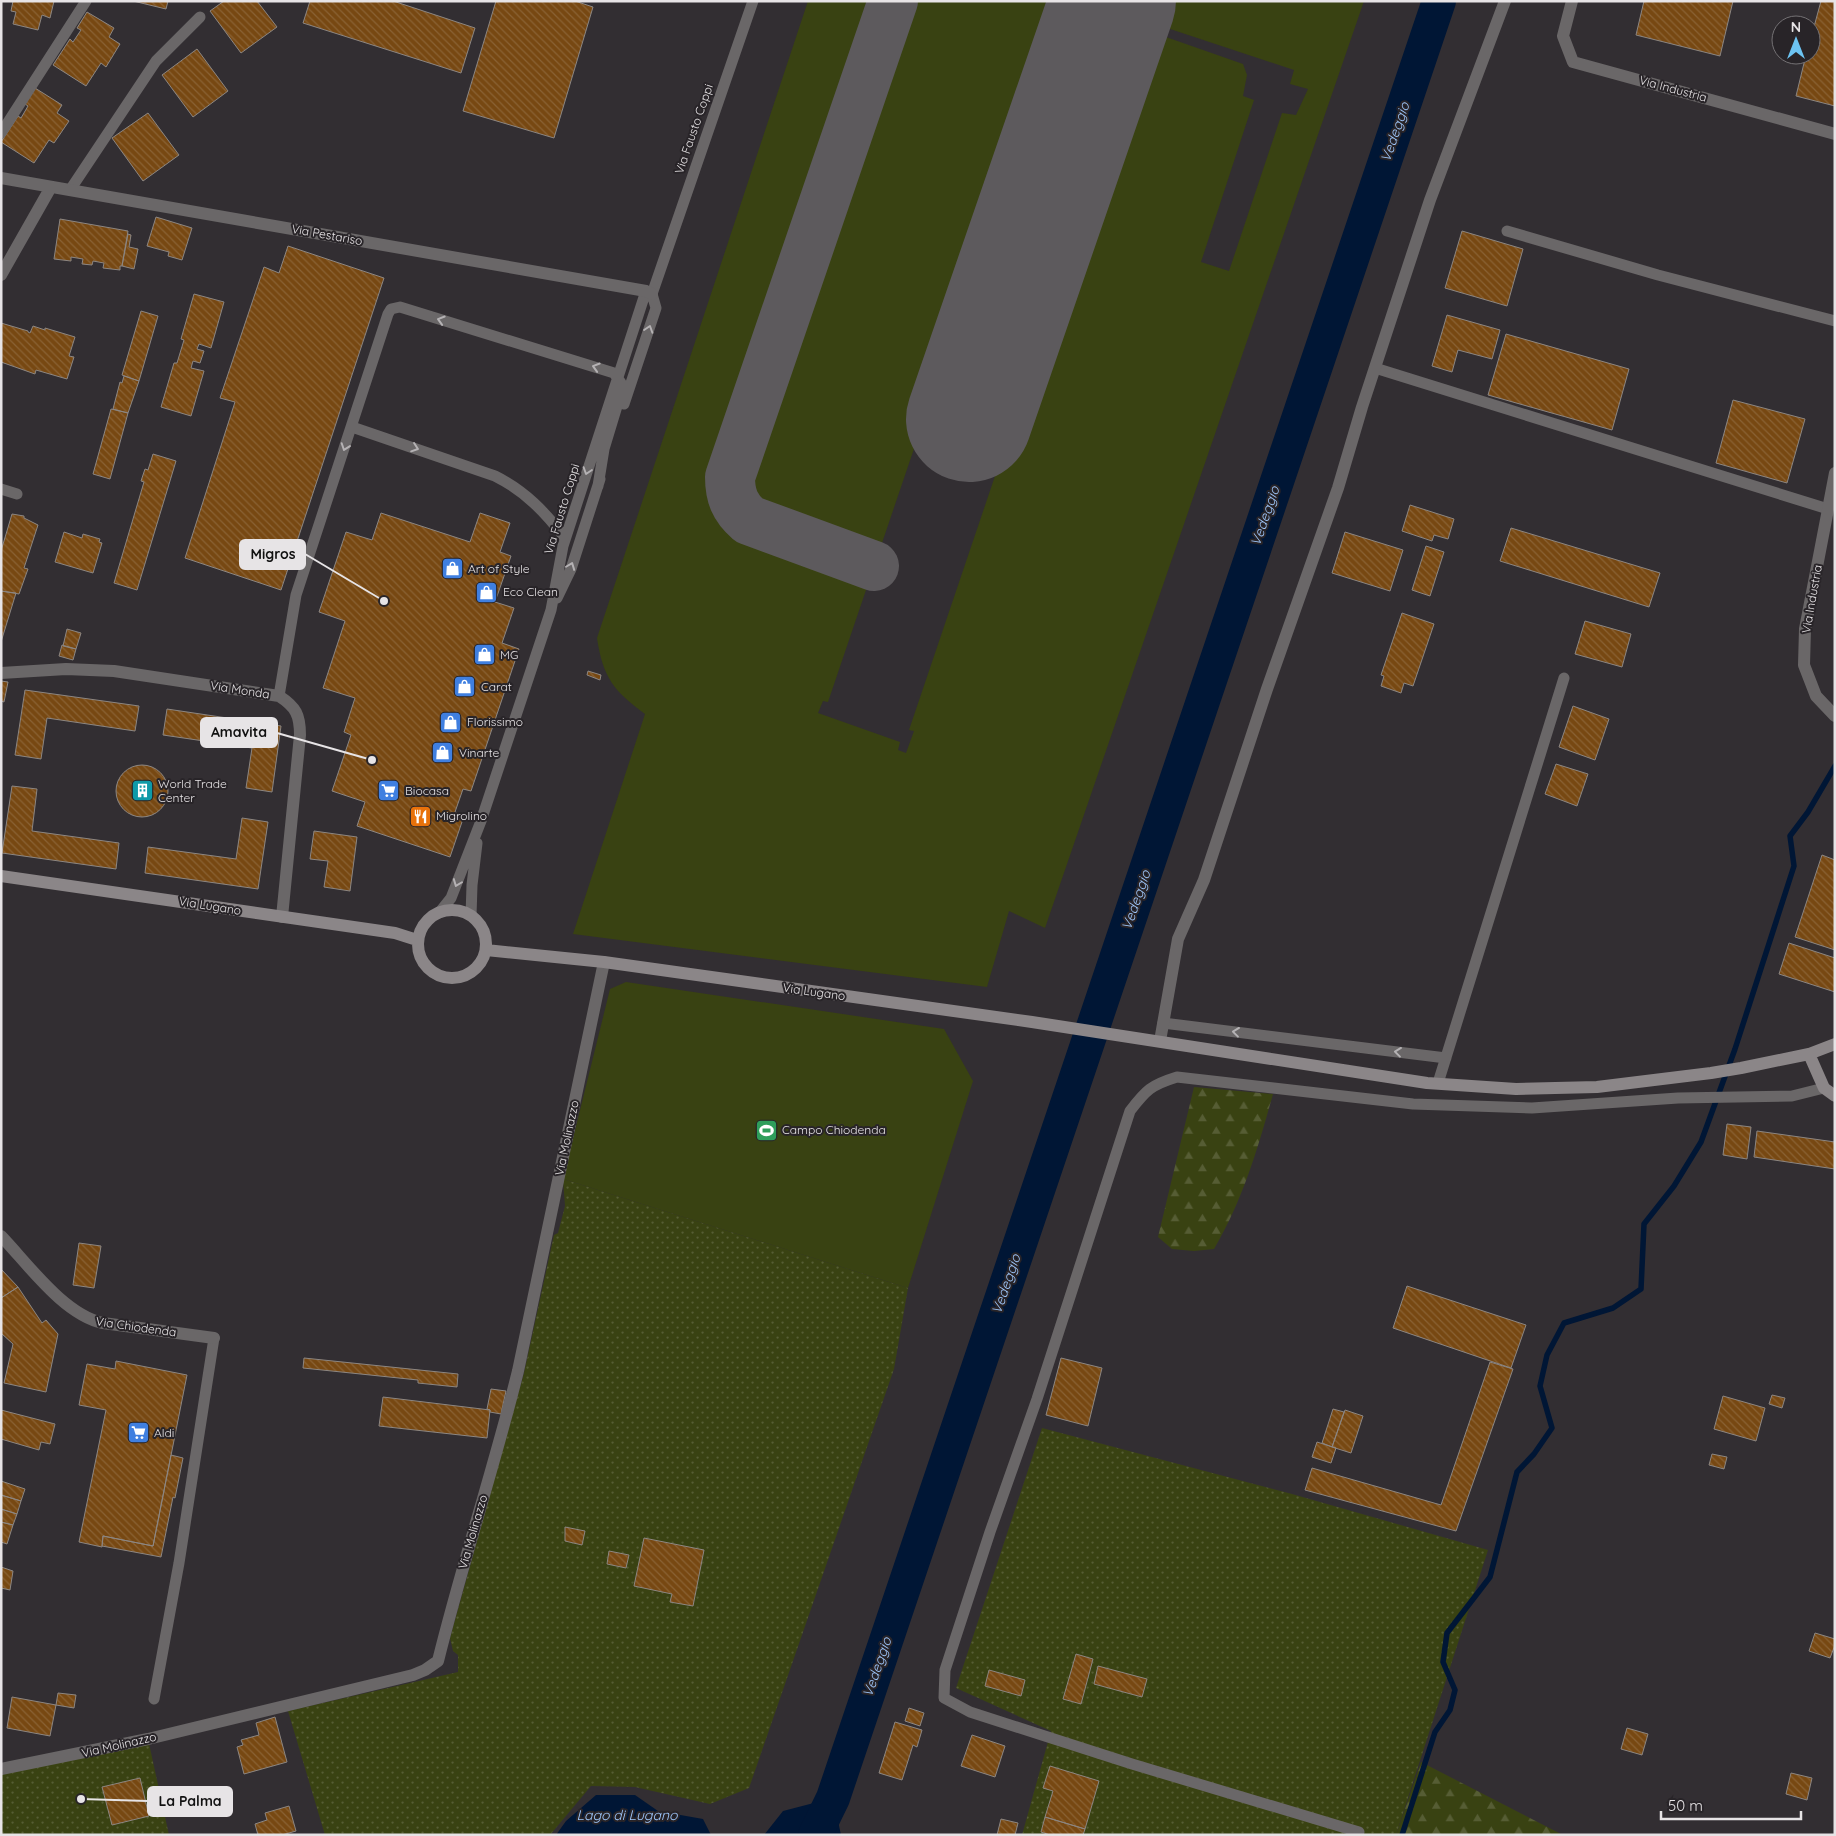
<svg xmlns="http://www.w3.org/2000/svg" width="1836" height="1836" font-family="Quicksand,sans-serif">
<defs>
<pattern id="forest-firs" width="22" height="20" patternUnits="userSpaceOnUse" patternTransform="scale(1.25)"><rect width="22" height="20" fill="#394212"/><path d="M5 1l3.5 6h-7zM16 11l3.5 6h-7z" fill="#565d34"/></pattern>
<pattern id="park-dots" width="8" height="8" patternUnits="userSpaceOnUse" patternTransform="scale(1.25)"><rect width="8" height="8" fill="#394212"/><path d="M2 2h.1M6 6h.1" fill="none" stroke="#565d34" stroke-width="1.8" stroke-linecap="round"/></pattern>
<pattern id="building-back-hatch" width="6" height="6" patternUnits="userSpaceOnUse" patternTransform="scale(1.25)"><rect width="6" height="6" fill="#774812"/><path d="M-1 5l2 2M0 0l6 6M5-1l2 2" fill="none" stroke="#8a6234"/></pattern>
</defs>
<rect width="100%" height="100%" fill="#322e32"/>
<path fill="#394212" d="M808 1H1066L828 702 823 701 818 713 900 742 898 750 906 753 914 731 909 730 1146 30 1243 64 1247 75 1243 96 1254 100 1201 262 1229 271 1282 113 1296 115 1308 89 1290 84 1294 70 1149 22 1156 1H1364L1045 928 1009 911 987 987 573 934 645 714C614 691 603 678 597 638Z
M626 982 944 1029 973 1081 908 1288 563 1179 610 989Z"/>
<path fill="url(#forest-firs)" d="M1194 1087 1273 1094C1258 1148 1243 1200 1214 1249L1194 1251 1172 1249 1158 1237Z
M1421 1762 1563 1835H1396Z"/>
<path fill="url(#park-dots)" d="M563 1179 908 1288 894 1369 749 1788 710 1804 635 1787 591 1786 550 1835H325L288 1711 458 1672V1655L453 1651 450 1638 524 1373 554 1235 558 1233 565 1206Z
M1042 1428 1292 1494 1488 1550 1396 1835H1022L1051 1731 956 1688Z
M148 1739 169 1835H1V1769Z"/>
<path fill="#001635" d="M596 1795H635L658 1811 703 1819 711 1835H556L566 1821Z
M833 1798 841 1835H764L783 1811Z"/>
<g fill="none" stroke-linecap="round" stroke-linejoin="round">
<path stroke="#001635" stroke-width="5.5" d="M1402 1835 1435 1732 1450 1710 1455 1690 1443 1662 1447 1633 1490 1577 1517 1472 1534 1454 1552 1428 1540 1386 1547 1355 1564 1323 1613 1308 1641 1289 1644 1224 1674 1186 1701 1142 1735 1049 1794 866 1790 836 1808 812 1835 766"/>
<path stroke="#001635" stroke-width="34" d="M815 1835 833 1798 1439 1"/>
<path stroke="#5d5a5d" stroke-width="50" d="M874 566 749 520C735 508 730 496 730 477L893 1"/>
<path stroke="#5d5a5d" stroke-width="126" d="M969 419 1113 1"/>
</g>
<path fill="url(#building-back-hatch)" stroke="#8c8682" d="M13 1H54L50 18 42 15 38 30 13 24 16 12 11 11Z
M133 1H168L166 9Z
M224 1H257L277 27 241 53 210 11Z
M310 1H393L475 28 461 73 303 23Z
M496 1H575L593 7 554 138 463 111Z
M1644 1H1733L1720 56 1636 35Z
M1821 1H1835V106L1796 96 1806 55H1811V38Z
M87 12 114 28 109 37 120 44 106 67 101 63 86 86 53 65 70 39 73 42 81 30 77 28Z
M197 49 228 91 193 117 162 75Z
M35 88 62 105 57 113 69 121 54 143 49 140 34 163 1 142 18 116 21 118 28 106 25 104Z
M148 113 179 155 143 181 112 138Z
M156 217 192 228 182 260 168 256 169 252 147 246Z
M60 219 128 231 122 266H120V270L103 268 104 263 93 261 92 265 82 264 83 259 71 257V261L54 259Z
M1462 231 1523 249 1507 306 1445 288Z
M128 234 131 235 129 247 138 249 134 269 122 266Z
M288 246 384 278 281 590 185 558 235 402 220 398 264 267 279 273Z
M194 294 224 302 211 348 199 344 197 349 204 351 200 363 193 361 191 368 204 371 191 416 161 407 174 363H177L184 340 181 339Z
M141 311 158 316 139 381 122 375Z
M1447 315 1500 330 1492 359 1458 350 1452 372 1432 366Z
M1 323 28 331V332L30 333 33 326 45 330V328L75 337 69 356 74 357 67 379 36 370 35 374 1 362Z
M1506 334 1629 369 1612 430 1488 395Z
M124 376 139 381 128 413 113 409 120 382 122 383Z
M1733 400 1805 419 1787 483 1716 463Z
M111 409 128 413 110 479 93 474Z
M153 454 176 461 137 590 114 583 144 482 141 481 145 469 148 470Z
M1410 505 1454 519 1448 539 1434 535 1432 541 1402 531Z
M381 513 470 542 480 513 510 523 500 552 511 556 495 602 514 608 502 643 519 649 471 791 463 789 455 812 464 816 450 857 357 826 365 802 332 791 351 735 344 732 355 698 323 688 345 621 319 612 346 532 372 540Z
M12 514 24 516V518L38 525 24 568 28 569 19 594 1 591V551Z
M1511 528 1660 573 1649 607 1500 561Z
M64 532 82 538 83 534 100 539 99 542 102 543 93 573 55 562Z
M1345 532 1403 550 1390 591 1332 573Z
M1426 546 1444 552 1430 596 1412 590Z
M1 591 16 593 1 642Z
M1402 613 1434 624 1413 686 1404 683 1401 693 1381 686 1384 676 1381 675Z
M1585 621 1631 634 1622 667 1575 654Z
M67 629 81 633 76 649 63 646Z
M62 645 76 649 73 660 59 656Z
M588 671 601 675 600 680 587 675Z
M1 681 8 682 4 702 1 701Z
M25 690 139 706 135 731 47 718 41 759 15 755Z
M1573 706 1609 719 1595 760 1559 747Z
M167 709 281 726 272 792 246 788 252 748 163 735Z
M1556 764 1588 774 1577 806 1545 794Z
M116 791a26 26 0 1 1 52 0a26 26 0 1 1-52 0Z
M12 786 37 789 32 831 119 843 116 869 2 853Z
M242 818 268 822 258 889 145 873 148 847 236 859Z
M314 831 357 837 350 891 324 887 328 861 310 859Z
M1822 855 1835 860V950L1795 937Z
M1789 943 1835 958V992L1779 974Z
M1727 1124 1751 1127 1747 1159 1723 1155Z
M1757 1131 1835 1142V1169L1754 1157Z
M79 1243 101 1246 94 1288 73 1285Z
M1 1269 18 1287 1 1298Z
M1407 1286 1526 1325 1511 1368 1393 1328Z
M18 1287 42 1323 46 1320 58 1334 46 1392 4 1383 13 1344 1 1333V1298Z
M304 1358 458 1374 457 1387 418 1383V1380L303 1368Z
M1061 1358 1102 1368 1088 1426 1046 1415Z
M116 1361 187 1375 153 1546 103 1536 102 1547 79 1542 106 1410 79 1405 87 1364 115 1369Z
M1490 1362 1513 1369 1456 1531 1305 1490 1312 1468 1441 1505Z
M491 1389 506 1391 501 1414 490 1412V1410L487 1409Z
M1772 1395 1785 1398 1782 1408 1769 1404Z
M1723 1396 1765 1408 1756 1441 1714 1429Z
M383 1397 490 1410 487 1438 379 1426Z
M1333 1409 1344 1412 1332 1447 1322 1443Z
M1 1410 55 1424 50 1444 41 1442 39 1450 1 1439Z
M1345 1410 1363 1416 1351 1453 1332 1447Z
M1317 1442 1336 1448 1331 1463 1312 1457Z
M1712 1454 1727 1457 1724 1469 1709 1465Z
M171 1455 183 1458 175 1498 173 1497 161 1557 102 1546 103 1536 153 1546Z
M1 1481 25 1489 21 1501 1 1495Z
M1 1495 21 1501 17 1514 1 1509Z
M1 1509 17 1514 13 1525 1 1522Z
M1 1522 13 1525 7 1544 1 1542Z
M565 1527 585 1531 582 1545 565 1541Z
M644 1538 704 1550 693 1606 670 1602 672 1594 634 1586Z
M609 1551 629 1555 626 1568 607 1564Z
M1 1567 13 1571 10 1590 1 1588Z
M1815 1633 1835 1639V1645L1830 1658 1809 1651Z
M1076 1654 1093 1659 1081 1704 1063 1699Z
M1098 1666 1147 1679 1142 1697 1094 1684Z
M989 1670 1025 1680 1021 1696 985 1686Z
M58 1693 76 1695 74 1708 56 1705Z
M12 1697 56 1705 50 1736 7 1728Z
M909 1708 924 1713 920 1726 905 1721Z
M275 1717 287 1762 244 1774 237 1747 243 1745 241 1740 259 1735 256 1723Z
M895 1722 922 1730 917 1747 913 1745 902 1780 879 1773Z
M1627 1728 1648 1734 1642 1755 1621 1749Z
M972 1735 1005 1746 995 1777 961 1766Z
M1050 1766 1099 1781 1085 1829 1045 1817 1053 1791 1043 1788Z
M1791 1773 1812 1778 1807 1800 1786 1794Z
M140 1778 149 1816 112 1825 102 1787Z
M289 1806 296 1831 282 1835H258L255 1824 267 1820 265 1813Z
M1045 1817 1085 1829 1083 1835H1050L1041 1832Z
M1001 1819 1018 1823 1015 1835H997Z"/>
<g fill="none" stroke-linecap="round" stroke-linejoin="round">
<path stroke="#6a6768" stroke-width="11" d="M1 133 86 1
M70 190 156 61 200 17
M1507 231 1658 275 1835 321
M1375 368 1828 509
M624 404 656 308 652 294 753 1
M352 427 495 476C525 491 545 512 565 538
M1 489 17 494
M557 598 571 569 600 479
M279 696 296 595 388 314 391 309 400 307 614 373 621 383V393L604 449 598 486
M439 913 451 898 481 821 551 610 563 546 646 291
M471 916 472 885 477 843
M1163 1023 1446 1058
M1438 1083 1564 678
M154 1699 179 1563 214 1338
M1359 1832 1132 1764 970 1712 944 1698 945 1670 990 1532 1037 1399 1130 1111C1146 1090 1151 1085 1177 1077L1413 1104 1532 1108 1678 1098 1792 1096 1824 1088"/>
<path stroke="#6a6768" stroke-width="12" d="M1572 1 1563 36 1573 62 1835 134
M1 178 646 291 652 294
M1 275 51 187
M1835 473 1805 629 1804 665 1816 696 1835 716
M1 673 66 669 114 671 279 696C296 707 300 715 300 735L282 917
M1160 1041 1178 939 1204 880 1267 689 1338 488 1362 407 1430 200 1505 1
M1 1236C28 1264 64 1315 103 1323L214 1338
M1 1769 148 1739 413 1675 425 1670 438 1661C462 1564 494 1468 518 1371L604 962"/>
<path stroke="#8b8688" stroke-width="12" d="M1 876 395 933 417 940
M418 944a34 34 0 1 1 68 0a34 34 0 1 1-68 0Z
M486 950 604 962 1032 1022 1427 1083 1516 1089 1597 1087 1711 1073 1741 1068 1809 1054 1835 1044
M1809 1054 1824 1088 1835 1096"/>
</g>
<defs><path id="oneway-chevron" d="M-2-3.5L2.5 0L-2 3.5" fill="none" stroke-width="1.6" stroke-linecap="round" stroke-linejoin="round" transform="scale(1.25)"/></defs>
<g stroke="#b5b2b4">
<use href="#oneway-chevron" transform="translate(441 320) rotate(-163)"/>
<use href="#oneway-chevron" transform="translate(649 329) rotate(-72)"/>
<use href="#oneway-chevron" transform="translate(596 367) rotate(-163)"/>
<use href="#oneway-chevron" transform="translate(345 447) rotate(109)"/>
<use href="#oneway-chevron" transform="translate(415 448) rotate(19)"/>
<use href="#oneway-chevron" transform="translate(587 471) rotate(108)"/>
<use href="#oneway-chevron" transform="translate(571 566) rotate(-69)"/>
<use href="#oneway-chevron" transform="translate(457 883) rotate(111)"/>
<use href="#oneway-chevron" transform="translate(1236 1032) rotate(-173)"/>
<use href="#oneway-chevron" transform="translate(1398 1052) rotate(-173)"/>
</g>
<defs>
<symbol id="shop-square" viewBox="-11 -11 22 22"><rect x="-9" y="-9" width="18" height="18" rx="4" fill="#3f7fe0" stroke="#282428"/><path d="M-5-2.5h2.3a2.7 3.5 0 0 1 5.4 0H5L5.5 6h-11ZM-1.5-2.5h3a1.5 2.3 0 0 0-3 0Z" fill="#fff"/></symbol>
<symbol id="building-square" viewBox="-11 -11 22 22"><rect x="-9" y="-9" width="18" height="18" rx="4" fill="#0f9aa8" stroke="#282428"/><path d="M-4-6H4V6H1V3H-1V6H-4ZM-2.5-4.3h1.7v1.8h-1.7ZM.8-4.3h1.7v1.8H.8ZM-2.5-1h1.7V.8h-1.7ZM.8-1h1.7V.8H.8Z" fill="#fff"/></symbol>
<symbol id="supermarket-square" viewBox="-11 -11 22 22"><rect x="-9" y="-9" width="18" height="18" rx="4" fill="#3f7fe0" stroke="#282428"/><path d="M-6-5.5h2.5l.6 2H6L4.5 2H-2.5L-4.4-4H-6ZM-1.5 3.2a1.3 1.3 0 1 0 .1 0ZM3 3.2a1.3 1.3 0 1 0 .1 0Z" fill="#fff"/></symbol>
<symbol id="restaurant-square" viewBox="-11 -11 22 22"><rect x="-9" y="-9" width="18" height="18" rx="4" fill="#e8710a" stroke="#282428"/><path d="M-5-6h1v4h1v-4h1v4h1v-4h1v5L-1.5 .5V6h-2V.5L-5-1ZM5-6V6H3V1.5H1.5Q1.5-4 5-6Z" fill="#fff"/></symbol>
<symbol id="stadium-square" viewBox="-11 -11 22 22"><rect x="-9" y="-9" width="18" height="18" rx="4" fill="#2e9e5b" stroke="#282428"/><path d="M0-5a6.5 5 0 1 0 0 10a6.5 5 0 1 0 0-10ZM-3.5-1.8h7v3.6h-7Z" fill="#fff"/></symbol>
</defs>
<g fill-rule="evenodd">
<use href="#shop-square" x="440" y="556" width="25" height="25"/>
<use href="#shop-square" x="474" y="580" width="25" height="25"/>
<use href="#shop-square" x="472" y="642" width="25" height="25"/>
<use href="#shop-square" x="452" y="674" width="25" height="25"/>
<use href="#shop-square" x="438" y="710" width="25" height="25"/>
<use href="#shop-square" x="430" y="740" width="25" height="25"/>
<use href="#building-square" x="130" y="778" width="25" height="25"/>
<use href="#supermarket-square" x="376" y="778" width="25" height="25"/>
<use href="#restaurant-square" x="408" y="804" width="25" height="25"/>
<use href="#stadium-square" x="754" y="1118" width="25" height="25"/>
<use href="#supermarket-square" x="126" y="1420" width="25" height="25"/>
</g>
<g text-anchor="middle" stroke-width="4" stroke-linejoin="round" paint-order="stroke">
<g font-size="12" fill="#e7e4e6" stroke="#282428">
<text transform="translate(1673 89) rotate(15)" y="4">Via Industria</text>
<text transform="translate(694 129) rotate(-71)" y="4">Via Fausto Coppi</text>
<text transform="translate(327 235) rotate(10)" y="4">Via Pestariso</text>
<text transform="translate(562 509) rotate(-73)" y="4">Via Fausto Coppi</text>
<text transform="translate(1812 599) rotate(-80)" y="4">Via Industria</text>
<text transform="translate(240 690) rotate(9)" y="4">Via Monda</text>
<text transform="translate(210 906) rotate(9)" y="4">Via Lugano</text>
<text transform="translate(814 992) rotate(8)" y="4">Via Lugano</text>
<text transform="translate(567 1138) rotate(-78)" y="4">Via Molinazzo</text>
<text transform="translate(136 1327) rotate(8)" y="4">Via Chiodenda</text>
<text transform="translate(473 1532) rotate(-74)" y="4">Via Molinazzo</text>
<text transform="translate(119 1745) rotate(-13)" y="4">Via Molinazzo</text>
</g>
<g font-size="12" fill="#e7e4e6" stroke="#282428" text-anchor="start">
<text x="468" y="573">Art of Style</text>
<text x="503" y="596">Eco Clean</text>
<text x="500" y="659">MG</text>
<text x="481" y="691">Carat</text>
<text x="467" y="726">Florissimo</text>
<text x="459" y="757">Vinarte</text>
<text x="158" y="788">World Trade<tspan x="158" dy="14">Center</tspan></text>
<text x="405" y="795">Biocasa</text>
<text x="436" y="820">Migrolino</text>
<text x="782" y="1134">Campo Chiodenda</text>
<text x="154" y="1437">Aldi</text>
</g>
<g font-size="14" font-style="italic" fill="#9fc7fc" stroke="#282428">
<text transform="translate(1395 132) rotate(-71)" y="5">Vedeggio</text>
<text transform="translate(1265 516) rotate(-71)" y="5">Vedeggio</text>
<text transform="translate(1136 900) rotate(-71)" y="5">Vedeggio</text>
<text transform="translate(1006 1284) rotate(-71)" y="5">Vedeggio</text>
<text transform="translate(877 1667) rotate(-71)" y="5">Vedeggio</text>
<text x="627" y="1820">Lago di Lugano</text>
</g>
</g>
<path fill="none" stroke="#e7e4e6" stroke-width="2" d="M384 601L305 554M372 760L277 733M81 1799L148 1801"/>
<g fill="#e7e4e6" stroke="#282428" stroke-width="2">
<circle cx="384" cy="601" r="5"/>
<circle cx="372" cy="760" r="5"/>
<circle cx="81" cy="1799" r="5"/>
</g>
<g fill="#e7e4e6" stroke="#e7e4e6" stroke-width="2">
<rect x="240" y="540" width="65" height="29" rx="5"/>
<rect x="201" y="718" width="76" height="29" rx="5"/>
<rect x="148" y="1787" width="84" height="29" rx="5"/>
</g>
<g font-size="14" text-anchor="middle" font-weight="bold" fill="#111">
<text x="273" y="559">Migros</text>
<text x="239" y="737">Amavita</text>
<text x="190" y="1806">La Palma</text>
</g>
<rect width="1836" height="1836" fill="none" stroke="#e7e4e6" stroke-width="5"/>
<g transform="translate(1796 40)"><circle r="24" fill="#282428" stroke="#747174"/>
<path d="M0-4L9 19L0 12L-9 19Z" fill="#6cc3f2"/>
<text y="-8" font-size="14" font-weight="bold" text-anchor="middle" fill="#e7e4e6">N</text>
</g>
<path d="M1661 1811v8h140v-8" fill="none" stroke="#e7e4e6" stroke-width="2.5"/>
<text x="1668" y="1811" font-size="15" fill="#e7e4e6" stroke="#282428" stroke-width="4" paint-order="stroke">50 m</text>
</svg>
